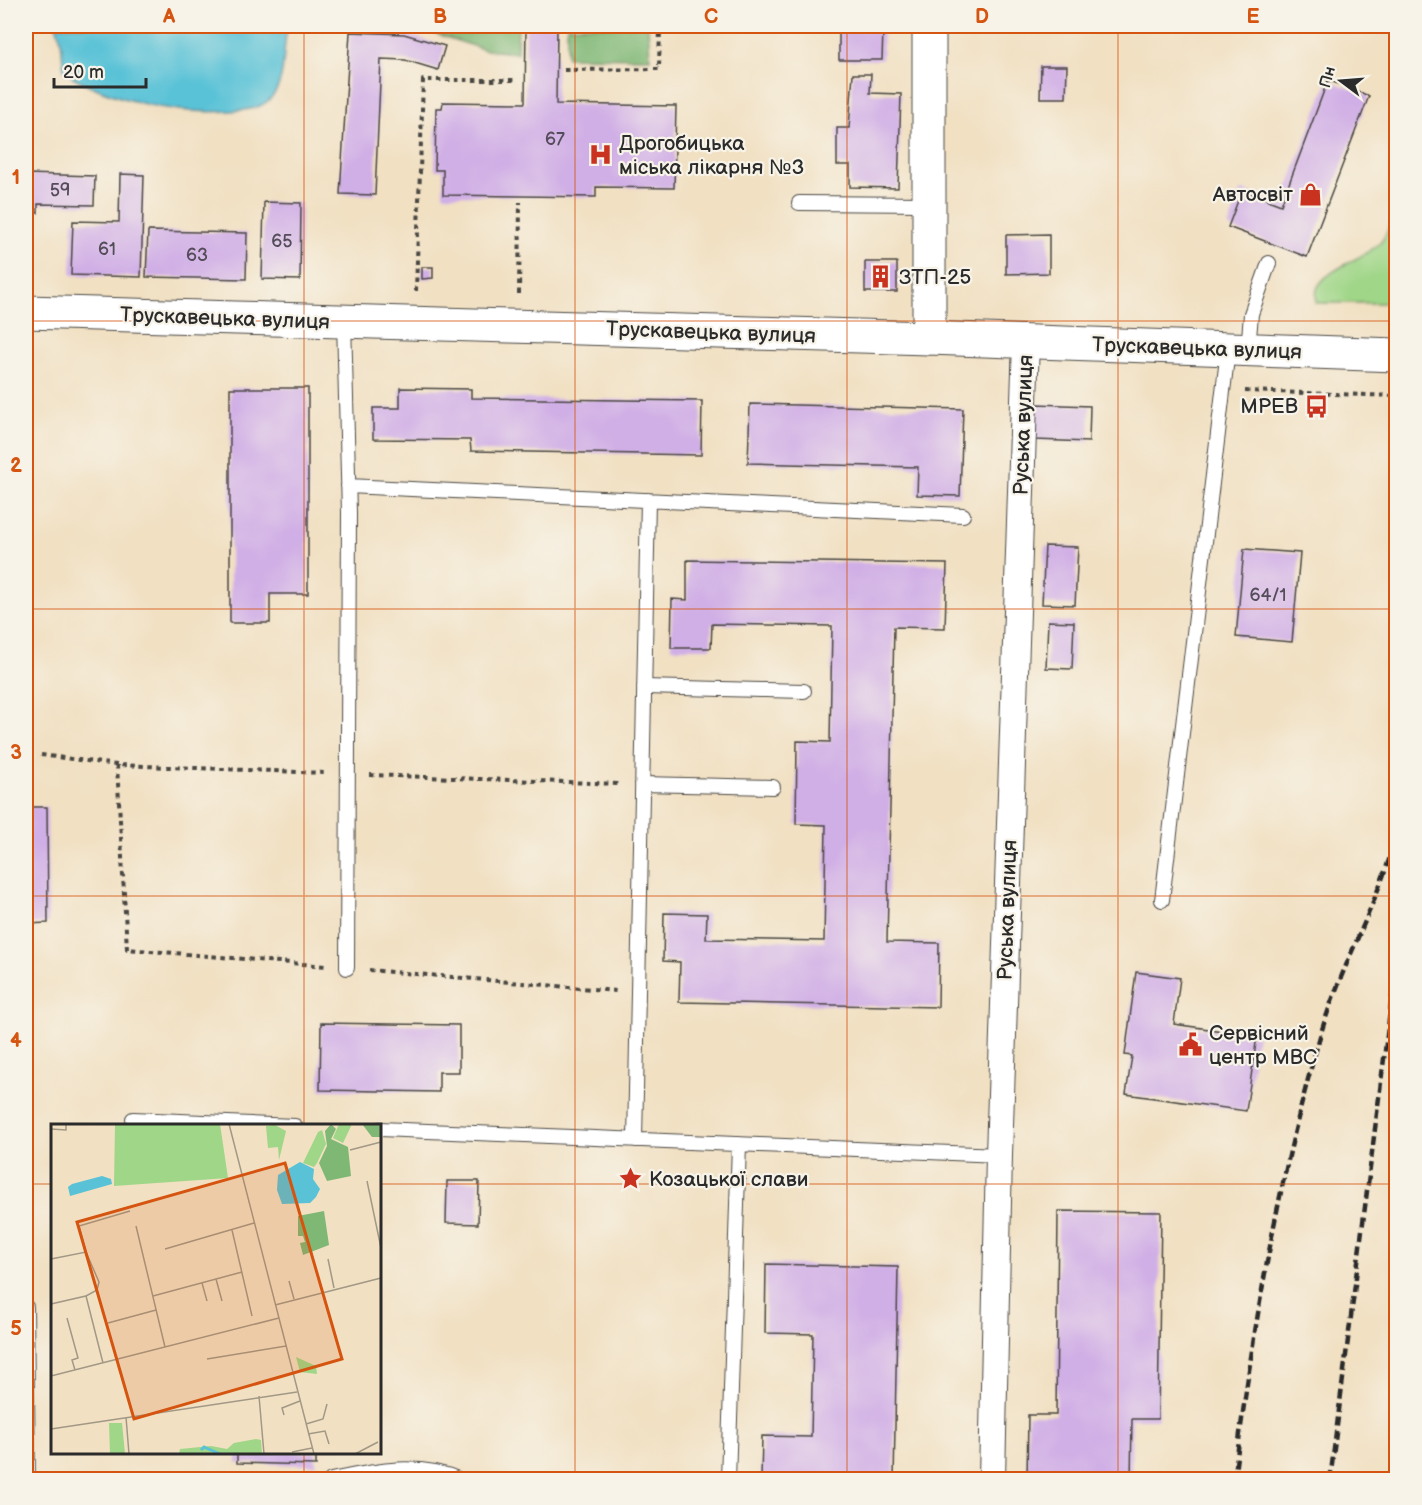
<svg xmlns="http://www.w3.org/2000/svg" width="1422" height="1505" font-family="'Balsamiq Sans',sans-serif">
<rect width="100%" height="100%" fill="#f7f3e8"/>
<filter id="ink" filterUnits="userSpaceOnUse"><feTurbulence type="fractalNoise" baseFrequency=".0167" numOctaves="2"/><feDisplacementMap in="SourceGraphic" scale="12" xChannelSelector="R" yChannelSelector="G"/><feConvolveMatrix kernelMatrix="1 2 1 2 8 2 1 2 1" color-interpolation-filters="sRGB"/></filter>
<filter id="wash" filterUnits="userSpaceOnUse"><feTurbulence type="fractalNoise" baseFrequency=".008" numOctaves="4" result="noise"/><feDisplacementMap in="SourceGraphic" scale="24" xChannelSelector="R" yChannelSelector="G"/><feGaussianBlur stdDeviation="1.35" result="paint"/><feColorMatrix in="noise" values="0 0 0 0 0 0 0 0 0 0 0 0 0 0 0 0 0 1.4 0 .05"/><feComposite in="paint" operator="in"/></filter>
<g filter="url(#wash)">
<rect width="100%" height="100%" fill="#f1e0c2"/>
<path fill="#9fd687" stroke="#658059" stroke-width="1.5" d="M1396 206V303H1316C1316 299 1316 293 1317 289 1324 270 1364 258 1379 244 1390 234 1389 218 1396 206Z"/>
<path fill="#7fb774" stroke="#557150" stroke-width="1.5" d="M411 26H518L517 53 486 50Z
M567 26H648L650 58 567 57Z"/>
<path fill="#5ac2d7" stroke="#427681" stroke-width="1.5" d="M56 26H288C281 49 288 82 269 100 258 110 243 110 230 111 174 115 114 101 65 73 60 55 65 45 56 26Z"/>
<g id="blocks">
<path fill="#d0aee6" d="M526 26H557L556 104 676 106 674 188 596 187V197L443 195V170H435L436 108H442L443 102 525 103Z
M839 30H883L882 60H839Z
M350 32 404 34 445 46 438 70 405 60 381 59 375 195 340 194Z
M1041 66H1067L1066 98H1040Z
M853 74H871L870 93 901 94 898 188 850 187V165H837V128H849Z
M1328 80 1369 96 1307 257 1228 227 1242 190 1281 205Z
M26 174 95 176 94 205 38 204V213L26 212Z
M120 174 144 175 141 277 71 275 73 221 119 222Z
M264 202 301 203 300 280 262 279Z
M148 231 247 233 246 279 146 277Z
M1049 234V273L1006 274V235Z
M865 262H897V292H865Z
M422 267H433V278L422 279Z
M230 388H308V594H270V623H230Z
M400 388 471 389V398L702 401 701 455 471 451 470 440 373 439V408H400Z
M750 404 963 409 960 496 917 495 918 467 748 463Z
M1036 404 1090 406 1089 442 1035 440Z
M1045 546 1078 547 1075 605 1042 604Z
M1244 549 1300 553 1292 642 1236 637Z
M687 560 947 564 945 628 894 627 887 942 939 943 938 1007 679 1002 680 962 663 961 664 913 707 914 706 939 824 941 826 825 796 824 797 741 830 742 832 626 712 624 711 648H671L672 599 687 600Z
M1048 621 1074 622 1072 669 1046 668Z
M26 807H47L48 923 26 924Z
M1136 972 1180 978 1174 1024 1257 1036 1246 1111 1126 1094 1132 1056 1125 1055Z
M321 1023 459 1025V1072H439V1092L320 1090Z
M447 1181H479L478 1224 446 1223Z
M1058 1211 1161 1212 1158 1419H1132L1131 1480H1027L1028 1415H1056Z
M766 1264 898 1267 894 1480H761L762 1436 811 1437 813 1334 765 1333Z
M237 1452H316V1465L237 1463Z"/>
</g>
</g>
<g filter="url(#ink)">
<use href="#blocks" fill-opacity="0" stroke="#494642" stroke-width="1.5"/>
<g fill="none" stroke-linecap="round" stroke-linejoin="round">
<defs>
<path id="service" d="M799 203 928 204
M344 321 349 513 347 968
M1248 350 1251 314 1269 263
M348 486 963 515
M644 687 804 691
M642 784 773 787
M1162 900 1228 350
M133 1119 295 1126
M380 1129 999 1155
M635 1140 648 500
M26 1307 28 1480
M331 1480C374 1471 418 1461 460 1480
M728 1480 739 1144"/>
<path id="minor" d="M992 1480 999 1155 1026 341"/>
<path id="tertiary" d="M929 338V26"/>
<path id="secondary" d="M26 312 929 338 1396 355"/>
</defs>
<use href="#service" stroke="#494642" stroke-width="16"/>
<use href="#minor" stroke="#494642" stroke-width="28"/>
<use href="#tertiary" stroke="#494642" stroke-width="35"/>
<use href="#secondary" stroke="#494642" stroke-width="35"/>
<path stroke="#494642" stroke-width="4" stroke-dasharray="4.5 4.5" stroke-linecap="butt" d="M564 70 659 69 660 26
M416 291 423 80H517
M519 294 520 202
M1245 391 1396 396
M41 755 117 765 326 773
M117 765 127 949 326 966
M370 775 620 784
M369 970 616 991"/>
<use href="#service" stroke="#fff" stroke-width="14"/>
<use href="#minor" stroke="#fff" stroke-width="26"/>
<use href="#tertiary" stroke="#fff" stroke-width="33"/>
<use href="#secondary" stroke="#fff" stroke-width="33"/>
<path stroke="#2b2b2b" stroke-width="4.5" stroke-dasharray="9 4.5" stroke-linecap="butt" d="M1234 1480C1253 1328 1278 1179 1321 1033 1341 966 1377 905 1396 837
M1330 1480 1396 965"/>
</g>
</g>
<path fill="none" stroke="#d5540f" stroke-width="1.5" stroke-opacity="0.55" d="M304 26V1126M575 26V1480M847 26V1480M1118 26V1480M26 321H1396M26 609H1396M26 896H1396M26 1184H52M380 1184H1396M304 1452V1480"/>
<defs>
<symbol id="hospital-bare" viewBox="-9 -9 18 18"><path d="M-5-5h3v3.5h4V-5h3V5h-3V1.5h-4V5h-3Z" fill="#c8321e" stroke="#f7f3e8" stroke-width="2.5" paint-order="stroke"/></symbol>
<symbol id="shop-bare" viewBox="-9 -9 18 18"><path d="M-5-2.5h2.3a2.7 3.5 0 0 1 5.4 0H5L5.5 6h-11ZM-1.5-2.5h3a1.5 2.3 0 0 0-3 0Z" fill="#c8321e" stroke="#f7f3e8" stroke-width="2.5" paint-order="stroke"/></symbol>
<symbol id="building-bare" viewBox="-9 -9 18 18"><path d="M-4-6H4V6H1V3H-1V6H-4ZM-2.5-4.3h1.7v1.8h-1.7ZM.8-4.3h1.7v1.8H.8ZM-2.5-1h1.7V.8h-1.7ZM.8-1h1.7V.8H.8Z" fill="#c8321e" stroke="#f7f3e8" stroke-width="2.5" paint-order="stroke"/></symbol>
<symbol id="bus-bare" viewBox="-9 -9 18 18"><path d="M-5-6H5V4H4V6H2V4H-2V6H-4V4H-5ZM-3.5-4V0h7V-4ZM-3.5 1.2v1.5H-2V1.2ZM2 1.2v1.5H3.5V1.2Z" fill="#c8321e" stroke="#f7f3e8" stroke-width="2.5" paint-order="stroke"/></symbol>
<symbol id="civic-bare" viewBox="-9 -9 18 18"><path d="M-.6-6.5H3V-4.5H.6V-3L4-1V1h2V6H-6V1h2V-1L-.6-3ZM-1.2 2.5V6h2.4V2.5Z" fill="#c8321e" stroke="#f7f3e8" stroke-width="2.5" paint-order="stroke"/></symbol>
<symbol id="sight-bare" viewBox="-9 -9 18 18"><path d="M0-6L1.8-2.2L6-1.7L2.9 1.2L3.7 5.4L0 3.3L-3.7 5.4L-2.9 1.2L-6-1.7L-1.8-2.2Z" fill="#c8321e" stroke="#f7f3e8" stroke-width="2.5" paint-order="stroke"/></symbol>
</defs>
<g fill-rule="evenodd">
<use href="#hospital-bare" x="584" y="138" width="33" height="33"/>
<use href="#shop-bare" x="1294" y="178" width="33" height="33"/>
<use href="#building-bare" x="864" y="260" width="33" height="33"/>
<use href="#bus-bare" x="1300" y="390" width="33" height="33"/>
<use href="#civic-bare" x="1174" y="1028" width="33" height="33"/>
<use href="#sight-bare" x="614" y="1162" width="33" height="33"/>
</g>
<g text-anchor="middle" stroke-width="4.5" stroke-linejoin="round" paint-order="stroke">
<g font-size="18" fill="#544c5a">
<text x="555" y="145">67</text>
<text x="60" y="196">59</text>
<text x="282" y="247">65</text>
<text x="107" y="255">61</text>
<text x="197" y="261">63</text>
<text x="1268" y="601">64/1</text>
</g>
<g font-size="21" fill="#2b2b2b" stroke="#f7f3e8" text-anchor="start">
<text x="619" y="150">Дрогобицька<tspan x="619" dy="24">міська лікарня №3</tspan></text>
<text x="1293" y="201" text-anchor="end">Автосвіт</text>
<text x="899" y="284">ЗТП-25</text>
<text x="1298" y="413" text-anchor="end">МРЕВ</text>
<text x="1209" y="1040">Сервісний<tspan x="1209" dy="24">центр МВС</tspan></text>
<text x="649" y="1186">Козацької слави</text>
</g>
<g font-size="21" fill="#2b2b2b" stroke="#f7f3e8">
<text transform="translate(225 318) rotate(2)" y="7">Трускавецька вулиця</text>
<text transform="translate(711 332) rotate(2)" y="7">Трускавецька вулиця</text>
<text transform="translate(1197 348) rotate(2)" y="7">Трускавецька вулиця</text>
<text transform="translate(1023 425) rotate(-88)" y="7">Руська вулиця</text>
<text transform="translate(1007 910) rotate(-88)" y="7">Руська вулиця</text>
</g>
</g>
<g transform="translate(51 1124)">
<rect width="330" height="330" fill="#f1e0c2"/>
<path d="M64 0H169L177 54 63 62ZM288 0H301L292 19 282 14ZM224 1 235 7 228 36 227 23 217 24 215 2ZM271 6 275 20 266 39 263 43 252 39 267 8ZM245 233 265 242 266 250 249 248ZM58 299H71L74 330H59ZM205 315 210 316 211 330H128L129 325 160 322 176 325 183 319Z" fill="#9fd687"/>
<path d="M280 0 285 5 280 15 297 23 300 52 276 57 268 39 276 22 274 7ZM311 0H330V13H321ZM273 87 278 121 252 131 249 119 254 118 252 112H247V92Z" fill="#7fb774"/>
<path d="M249 38 263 45 262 55 269 65 265 73 259 79 231 80 226 66 227 51ZM51 52 60 55 61 60 19 72 17 63 21 60Z" fill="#5ac2d7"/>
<path fill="none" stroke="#5ac2d7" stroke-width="3" d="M150 326 153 323 169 330"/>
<path fill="none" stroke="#a29886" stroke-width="1.5" d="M178 0 263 330M0 5 15 6V0M299 26 330 18M316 57 330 124M85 102 114 223M181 106 201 192M114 125 203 99M35 128 28 102 79 87M0 135 35 128 48 158 46 166 35 172M277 135 283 164M165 155 171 177M238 157 243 175M151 159 156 177M102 172 191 148M0 180 35 172 52 239M224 181 330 154M16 194 27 234 21 236 24 246M57 199 105 186M156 235 235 222M0 252 228 194M208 272 213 330M233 291 231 284 249 277M75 293 78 330M255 300 272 295 276 280M0 305 246 268M257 310 274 307 278 320M241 328 261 324M304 330 327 318"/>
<path fill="#d5540f" fill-opacity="0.15" stroke="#d5540f" stroke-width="3" d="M234 39 291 235 83 295 26 98Z"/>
<rect width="330" height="330" fill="none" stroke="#2b2b2b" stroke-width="3"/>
</g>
<rect width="1422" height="1505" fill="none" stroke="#f7f3e8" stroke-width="66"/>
<g transform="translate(1341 81) rotate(286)" stroke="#f7f3e8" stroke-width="4.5" paint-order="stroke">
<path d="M0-4.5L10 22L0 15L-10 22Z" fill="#2b2b2b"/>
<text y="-9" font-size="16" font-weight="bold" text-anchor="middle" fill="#2b2b2b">Пн</text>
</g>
<path d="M54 78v9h92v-9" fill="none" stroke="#2b2b2b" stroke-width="3"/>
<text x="63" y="78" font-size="18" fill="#2b2b2b" stroke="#f7f3e8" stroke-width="4.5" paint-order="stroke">20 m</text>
<rect x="33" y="33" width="1356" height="1439" fill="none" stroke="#d5540f" stroke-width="2"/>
<g font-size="20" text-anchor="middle" font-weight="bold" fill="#d5540f">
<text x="169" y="23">A</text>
<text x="440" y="23">B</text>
<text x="711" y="23">C</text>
<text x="982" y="23">D</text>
<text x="1253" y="23">E</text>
<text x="16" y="184">1</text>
<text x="16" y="472">2</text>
<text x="16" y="759">3</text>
<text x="16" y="1047">4</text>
<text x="16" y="1335">5</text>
</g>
</svg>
